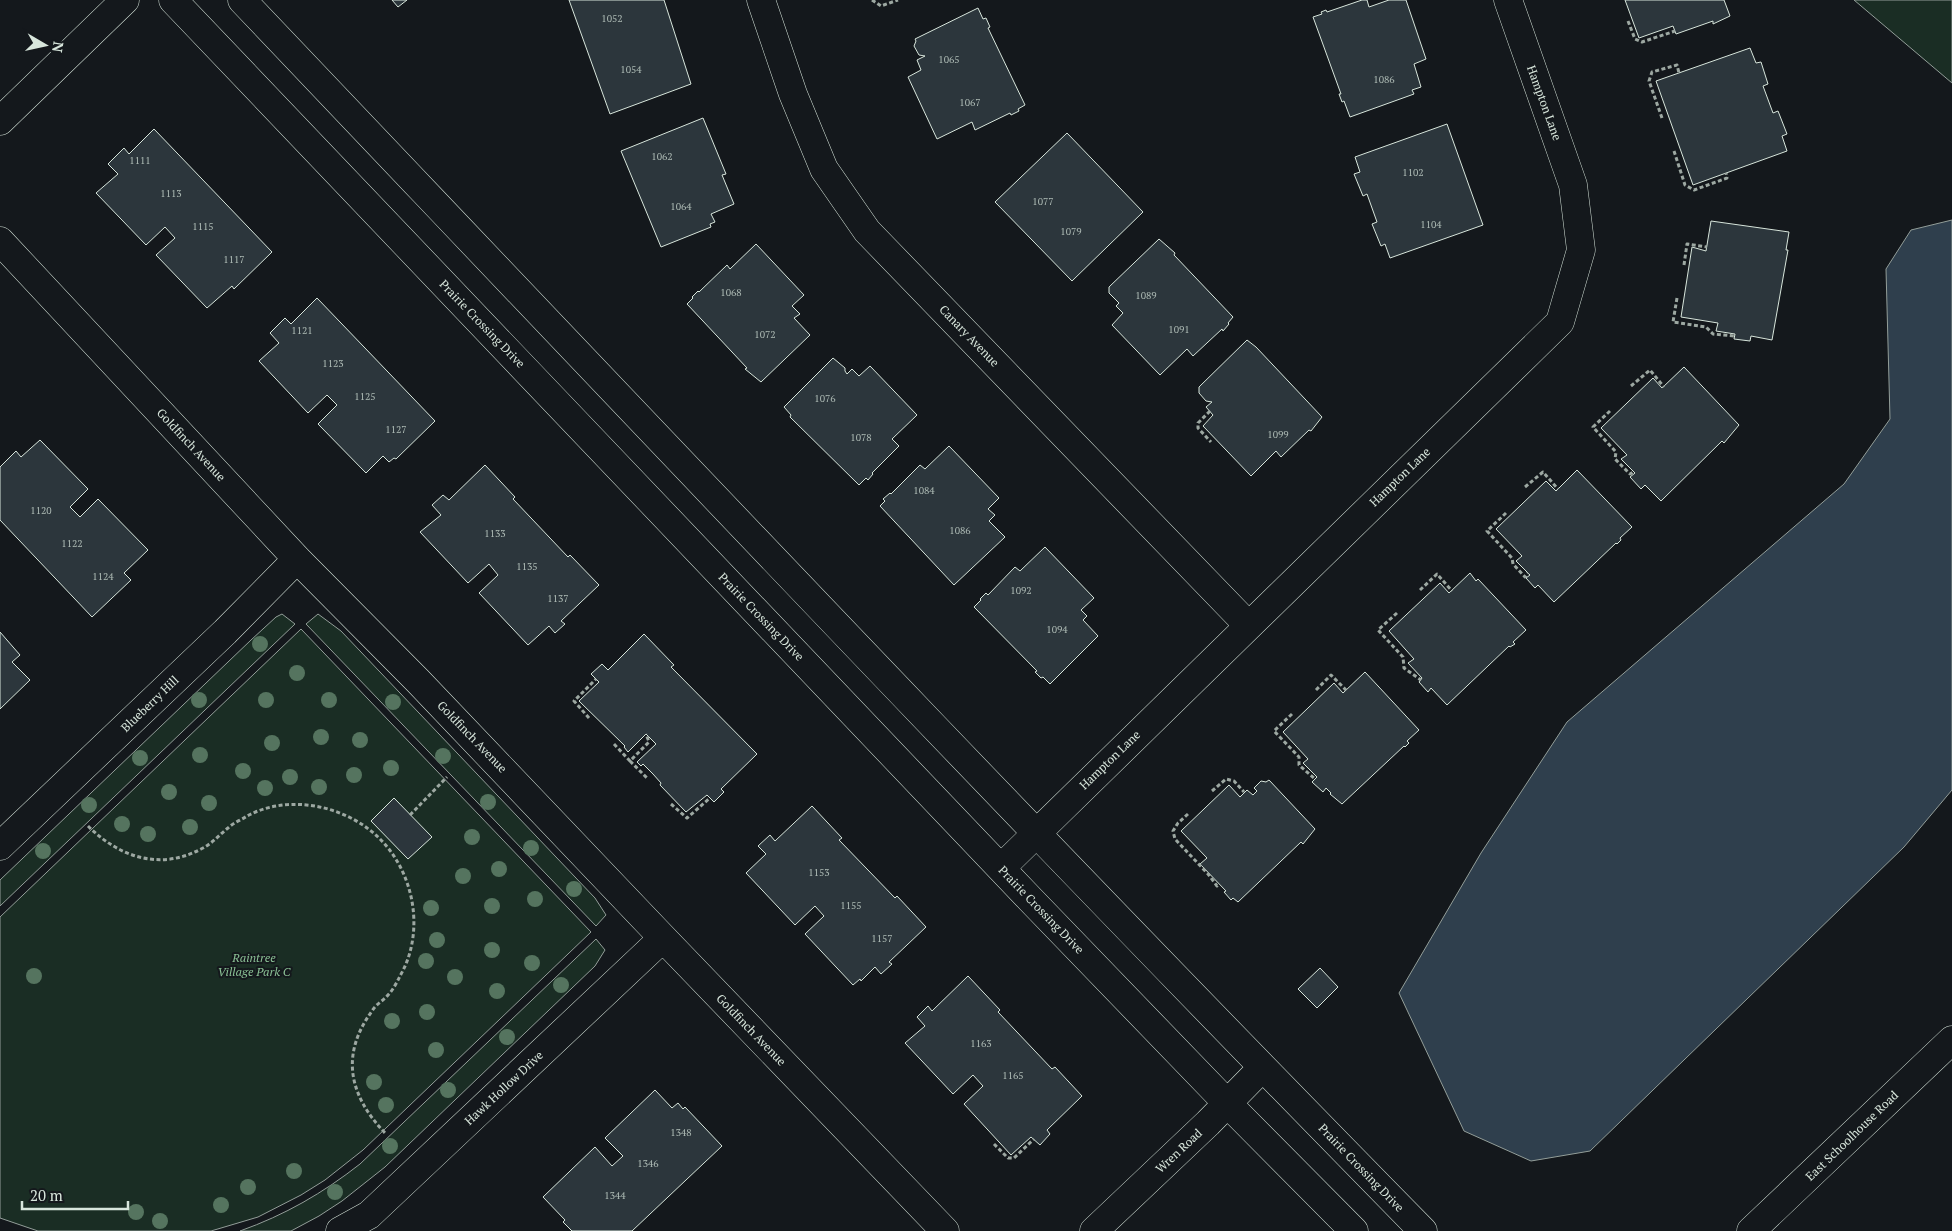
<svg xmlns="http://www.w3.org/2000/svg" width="1952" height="1231" font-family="'PT Serif',serif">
<rect width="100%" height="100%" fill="#14181c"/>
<path fill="#1a2d24" stroke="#939e99" d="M1854 0H1952V83Z
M282 614 295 624 0 906V880L251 640 276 617Z
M318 614 341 631 595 898 606 915 596 926 306 624Z
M301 629 591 932 363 1150 325 1180 301 1195 258 1217 211 1231H38L0 1218V917Z
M596 939 605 950 595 966 385 1167 342 1201 319 1216 291 1231H240C285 1215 323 1193 360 1164Z"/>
<path fill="#2f3f4d" stroke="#939e99" d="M1952 220V790L1904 847 1590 1151 1531 1161 1464 1131 1399 993 1481 853 1567 722 1844 484 1890 419 1886 269 1911 230Z"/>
<path fill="#2c363c" stroke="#d8e6dc" d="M392 0H407L398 7Z
M569 0H664L691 84 610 114Z
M1362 0H1367L1369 7 1389 0H1406L1426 59 1414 64 1421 87 1412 90 1414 94 1350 117 1344 101 1342 102 1339 94H1341L1313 17 1322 14 1321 12 1326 10 1327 12Z
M1625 0H1724L1730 16 1713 24V21L1676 34 1673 26 1639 38Z
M978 8 983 19 986 18 990 27 988 28 1025 105 1018 109 1019 111 1011 115 1010 113 975 130 972 122 937 139 908 77 921 70 917 60 925 56 919 55 914 46 916 41 915 39Z
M1750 48 1756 63 1761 62 1768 84 1763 86 1773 113 1778 111 1787 134 1782 136 1787 151 1693 185 1656 81Z
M703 118 726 174 722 175 734 204 711 214 715 222 710 224 711 227 661 247 621 151Z
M1447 124 1483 225 1390 258 1385 244 1381 246 1372 224 1377 222 1367 194 1363 196 1354 174 1360 172 1355 157Z
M154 129 272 252 234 289 232 286 207 308 156 255 175 238 165 227 146 245 96 193 118 174 108 164 124 148 129 154Z
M1067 133 1143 212 1072 281 995 202Z
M1711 221 1789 232 1786 250H1788L1772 340 1751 336 1750 341 1734 339 1735 334 1716 331 1718 323 1681 317 1692 247 1706 251Z
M1159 239 1175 253 1174 255 1233 317 1228 323 1229 324 1223 331 1222 329 1193 356 1187 349 1160 375 1112 325 1123 313 1116 306 1119 303 1109 293V287Z
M756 244 804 295 792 306 800 314 794 318 810 335 761 382 745 369 747 368 687 304 693 298 692 297 698 291 699 292 727 265 730 269Z
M317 298 435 421 396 459 394 458 389 462 383 456 366 473 318 424 337 405 327 395 308 413 259 361 279 343 270 333 285 318 291 324Z
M1247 340 1256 347 1322 417 1311 431 1309 430 1281 457 1276 451 1251 476 1203 426 1213 415 1206 407 1212 402 1206 401 1199 393V387Z
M833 358 845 368V371L847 374 852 369 859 376 870 366 917 415 892 439 899 446 872 473 873 474 868 480 866 478 859 485 790 417 791 415 784 407Z
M1684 367 1739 425 1724 443 1722 441 1661 501 1645 485 1641 489 1630 477 1635 473 1621 459 1627 455 1601 428 1653 378 1662 388Z
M40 440 88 489 70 507 80 517 98 499 148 550 124 573 131 580 92 617 0 520V467L16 451 21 457Z
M949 446 999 498 988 509 995 515 989 521 1005 537 954 585 880 506 885 501 883 499 890 493 891 494 920 465 925 469Z
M485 465 515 497 513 499 568 557 570 555 599 585 561 621 565 624 555 633 549 626 528 645 479 593 498 575 489 564 468 583 420 532 441 515 432 505 443 495 449 500Z
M1577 470 1632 527 1620 538 1621 540 1617 544 1616 543 1554 602 1538 585 1535 588 1526 578 1530 575 1516 561 1522 556 1496 529 1546 481 1556 491Z
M1045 547 1094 598 1081 610 1087 616 1083 620 1098 636 1050 684 1043 677 1041 678 1035 672 1037 671 974 607 981 600 980 599 986 593 988 595 1015 567 1020 571Z
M1470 573 1476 581 1478 579 1526 630 1513 642 1515 644 1510 647 1509 646 1447 705 1431 688 1428 692 1419 682 1422 678 1408 663 1414 659 1389 631 1440 583 1449 593Z
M0 632 20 655 12 662 30 680 0 709Z
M644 634 674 665 671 667 757 754 721 789 724 792 714 802 707 795 686 812 660 785 661 783 653 774 643 764 641 766 637 762 656 744 646 734 628 752 624 747 625 746 579 701 599 682 591 674 602 664 608 670Z
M1365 672 1419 730 1407 741 1409 743 1405 747 1404 746 1342 804 1330 794 1331 793 1326 788 1323 792 1312 782 1317 777 1303 763 1308 759 1283 732 1334 683 1343 693Z
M1269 780 1315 829 1303 844 1301 842 1238 902 1233 898 1231 900 1224 892 1226 891 1200 864 1207 858 1181 831 1229 785 1240 797 1247 790 1253 795 1257 791 1254 788 1261 781 1266 782Z
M394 798 432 837 408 859 371 821Z
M812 806 842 838 839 840 895 898 897 896 926 927 889 962 892 964 881 974 875 967 861 981 860 979 853 985 805 934 824 916 815 906 795 925 746 873 766 854 758 846 770 835 775 841Z
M1320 968 1338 987 1317 1008 1298 989Z
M968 976 1000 1010 998 1012 1052 1069 1055 1067 1082 1096 1047 1130 1050 1134 1040 1145 1031 1137 1011 1155 964 1104 983 1086 973 1075 953 1094 905 1043 925 1026 917 1017 928 1006 932 1011Z
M655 1090 672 1108 678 1103 683 1109 685 1107 722 1146 632 1231H572L563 1222 565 1220 543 1197 595 1147 612 1166 623 1156 605 1138Z"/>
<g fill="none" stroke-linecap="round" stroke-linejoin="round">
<defs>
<path id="minor" d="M173 0 1031 900 1227 1103 1354 1231
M242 0C634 412 1024 825 1423 1231
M761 0 793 94 824 169 867 231 1248 625
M0 121 125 0
M0 241 297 559 418 681 663 938 945 1231
M0 846 225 632 297 559
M1001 868 1560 322 1581 250 1573 185 1508 0
M340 1231 369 1215 663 938
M1094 1231 1208 1123 1262 1068"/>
<path id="major" d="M1751 1231 1952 1040"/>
</defs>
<use href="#minor" stroke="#d8e6dc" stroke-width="29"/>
<use href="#major" stroke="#d8e6dc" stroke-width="29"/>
<path stroke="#9da8a2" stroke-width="3" stroke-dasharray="4 2.5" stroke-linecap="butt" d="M872 0 881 6 898 0
M1628 21 1635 39 1642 42 1675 31
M1662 118 1649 81 1652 72 1677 65 1679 73
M1674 151 1685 185 1694 190 1727 178 1726 173
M1684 265 1687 244 1707 247
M1677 298 1673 322 1706 327 1713 334 1734 336
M1631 386 1650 370 1664 387
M1210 411 1198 423V428L1211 442
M1610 411 1593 427 1616 452 1615 459 1630 474 1633 472
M1525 487 1543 472 1558 489
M1506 513 1487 531 1512 558 1513 564 1525 577 1528 573
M1420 590 1437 574 1452 591
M1397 613 1378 630 1403 657 1404 668 1421 680
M1316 690 1331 675 1346 690
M1292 714 1274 731 1299 757V765L1315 779
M589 718 574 701 596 679
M614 744 630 761 649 742 646 734
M630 761 648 779
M1212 791 1226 779 1234 781 1244 792
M671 804 687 818 710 798
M1188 814 1178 823 1173 831 1175 839 1208 874 1217 886 1219 884
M410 815 447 777
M88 826C119 857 160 871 201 849 212 844 219 835 228 828 233 823 241 820 247 816 290 793 347 806 380 839 415 874 425 933 400 976 397 982 393 990 388 995 383 1001 376 1004 372 1011 340 1055 349 1095 385 1133
M994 1144 1008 1158H1014L1034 1139"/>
<use href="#minor" stroke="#14181c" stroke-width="28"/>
<use href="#major" stroke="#14181c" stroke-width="28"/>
</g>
<g fill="#55745f">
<circle cx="260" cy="644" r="8"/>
<circle cx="297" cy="673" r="8"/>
<circle cx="199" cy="700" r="8"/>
<circle cx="266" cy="700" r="8"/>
<circle cx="329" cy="700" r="8"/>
<circle cx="393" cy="702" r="8"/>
<circle cx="321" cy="737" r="8"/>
<circle cx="360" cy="740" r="8"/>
<circle cx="272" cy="743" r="8"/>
<circle cx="200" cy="755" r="8"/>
<circle cx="443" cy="756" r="8"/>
<circle cx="140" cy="758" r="8"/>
<circle cx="391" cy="768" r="8"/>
<circle cx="243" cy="771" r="8"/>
<circle cx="354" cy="775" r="8"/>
<circle cx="290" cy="777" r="8"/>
<circle cx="319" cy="787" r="8"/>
<circle cx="265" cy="788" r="8"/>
<circle cx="169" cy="792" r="8"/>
<circle cx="488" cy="802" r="8"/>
<circle cx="209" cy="803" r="8"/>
<circle cx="89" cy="805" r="8"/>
<circle cx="122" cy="824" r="8"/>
<circle cx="190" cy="827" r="8"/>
<circle cx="148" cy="834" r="8"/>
<circle cx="472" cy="837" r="8"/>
<circle cx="531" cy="848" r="8"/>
<circle cx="43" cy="851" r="8"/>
<circle cx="499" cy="869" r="8"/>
<circle cx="463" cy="876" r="8"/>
<circle cx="574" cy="889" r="8"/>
<circle cx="535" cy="899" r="8"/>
<circle cx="492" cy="906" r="8"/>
<circle cx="431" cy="908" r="8"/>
<circle cx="437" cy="940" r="8"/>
<circle cx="492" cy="950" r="8"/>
<circle cx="426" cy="961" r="8"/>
<circle cx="532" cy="963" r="8"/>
<circle cx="34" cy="976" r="8"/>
<circle cx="455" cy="977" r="8"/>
<circle cx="561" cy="985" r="8"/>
<circle cx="497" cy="991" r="8"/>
<circle cx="427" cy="1012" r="8"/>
<circle cx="392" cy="1021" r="8"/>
<circle cx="507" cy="1037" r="8"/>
<circle cx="436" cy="1050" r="8"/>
<circle cx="374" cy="1082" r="8"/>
<circle cx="448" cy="1090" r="8"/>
<circle cx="386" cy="1105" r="8"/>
<circle cx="390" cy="1146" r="8"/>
<circle cx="294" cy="1171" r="8"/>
<circle cx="248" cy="1187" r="8"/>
<circle cx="335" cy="1192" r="8"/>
<circle cx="221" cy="1205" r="8"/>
<circle cx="136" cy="1212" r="8"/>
<circle cx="160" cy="1221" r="8"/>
</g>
<g text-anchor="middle" stroke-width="4" stroke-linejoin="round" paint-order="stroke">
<g font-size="10" fill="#adbab4">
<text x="612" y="22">1052</text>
<text x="949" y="63">1065</text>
<text x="631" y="73">1054</text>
<text x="1384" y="83">1086</text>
<text x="970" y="106">1067</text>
<text x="662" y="160">1062</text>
<text x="140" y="164">1111</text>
<text x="1413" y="176">1102</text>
<text x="171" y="197">1113</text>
<text x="1043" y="205">1077</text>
<text x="681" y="210">1064</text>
<text x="1431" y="228">1104</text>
<text x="203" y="230">1115</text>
<text x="1071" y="235">1079</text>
<text x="234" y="263">1117</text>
<text x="731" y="296">1068</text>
<text x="1146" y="299">1089</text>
<text x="1179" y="333">1091</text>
<text x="302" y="334">1121</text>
<text x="765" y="338">1072</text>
<text x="333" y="367">1123</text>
<text x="365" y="400">1125</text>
<text x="825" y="402">1076</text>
<text x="396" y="433">1127</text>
<text x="1278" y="438">1099</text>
<text x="861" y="441">1078</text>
<text x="924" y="494">1084</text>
<text x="41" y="514">1120</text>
<text x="960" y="534">1086</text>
<text x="495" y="537">1133</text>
<text x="72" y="547">1122</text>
<text x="527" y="570">1135</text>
<text x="103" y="580">1124</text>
<text x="1021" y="594">1092</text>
<text x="558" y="602">1137</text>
<text x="1057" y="633">1094</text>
<text x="819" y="876">1153</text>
<text x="851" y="909">1155</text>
<text x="882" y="942">1157</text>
<text x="981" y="1047">1163</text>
<text x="1013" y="1079">1165</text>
<text x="681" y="1136">1348</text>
<text x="648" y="1167">1346</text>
<text x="615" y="1199">1344</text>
</g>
<g font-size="12" fill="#d8e6dc" stroke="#14181c">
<text transform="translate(1544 103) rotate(70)" y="4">Hampton Lane</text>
<text transform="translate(482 324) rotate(46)" y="4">Prairie Crossing Drive</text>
<text transform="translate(969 336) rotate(46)" y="4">Canary Avenue</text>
<text transform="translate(191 445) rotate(47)" y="4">Goldfinch Avenue</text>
<text transform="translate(1400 477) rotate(-44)" y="4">Hampton Lane</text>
<text transform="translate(761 617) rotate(46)" y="4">Prairie Crossing Drive</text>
<text transform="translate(150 704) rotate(-44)" y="4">Blueberry Hill</text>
<text transform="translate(472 737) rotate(46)" y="4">Goldfinch Avenue</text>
<text transform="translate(1110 760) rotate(-44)" y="4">Hampton Lane</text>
<text transform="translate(1041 910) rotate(46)" y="4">Prairie Crossing Drive</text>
<text transform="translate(751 1030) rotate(46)" y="4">Goldfinch Avenue</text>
<text transform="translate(504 1088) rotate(-43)" y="4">Hawk Hollow Drive</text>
<text transform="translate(1852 1136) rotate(-44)" y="4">East Schoolhouse Road</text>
<text transform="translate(1179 1151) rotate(-43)" y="4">Wren Road</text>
<text transform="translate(1361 1168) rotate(46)" y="4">Prairie Crossing Drive</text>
</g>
<g font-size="12" font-style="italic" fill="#8ac095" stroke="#14181c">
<text x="254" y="962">Raintree<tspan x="254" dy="14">Village Park C</tspan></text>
</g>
</g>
<g transform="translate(45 45) rotate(99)" stroke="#14181c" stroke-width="4" paint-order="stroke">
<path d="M0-4L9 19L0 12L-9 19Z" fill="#d8e6dc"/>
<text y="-8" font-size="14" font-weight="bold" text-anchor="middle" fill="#d8e6dc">N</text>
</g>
<path d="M22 1201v8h106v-8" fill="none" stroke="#d8e6dc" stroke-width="2.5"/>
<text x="30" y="1201" font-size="15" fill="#d8e6dc" stroke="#14181c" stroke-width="4" paint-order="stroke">20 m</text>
</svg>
